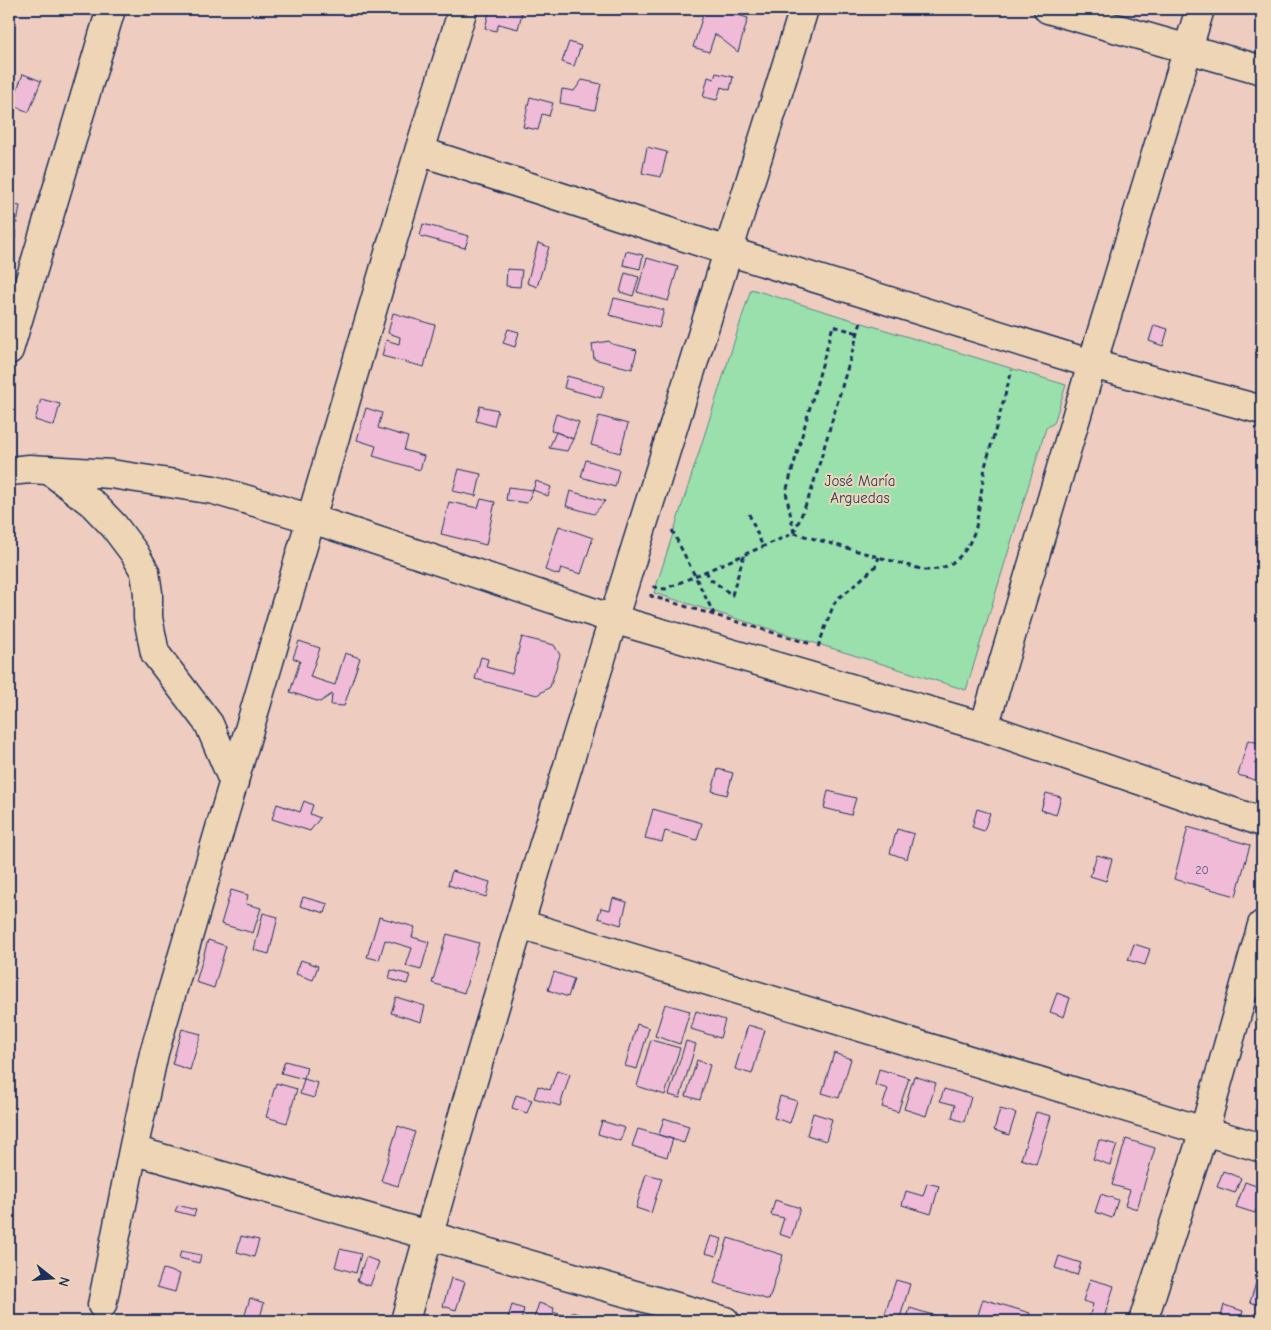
<svg xmlns="http://www.w3.org/2000/svg" width="1271" height="1330" font-family="'Comic Neue',sans-serif">
<rect width="100%" height="100%" fill="#eecdc0"/>
<filter id="ink" filterUnits="userSpaceOnUse"><feTurbulence type="fractalNoise" baseFrequency=".02" numOctaves="2"/><feDisplacementMap in="SourceGraphic" scale="10" xChannelSelector="R" yChannelSelector="G"/><feConvolveMatrix kernelMatrix="1 2 1 2 8 2 1 2 1" color-interpolation-filters="sRGB"/></filter>
<g filter="url(#ink)">
<path fill="#9ae0ad" stroke="#5a8886" d="M751 289 1066 385 1054 423 1046 428 966 690 654 593Z"/>
<path fill="#efbbd7" stroke="#1b2f5e" d="M9 9H16L9 41Z
M490 9H508L522 13 518 29 499 24 496 31 485 28Z
M607 9H624L623 15 607 10Z
M705 9H718L748 18 738 52 715 34 709 52 693 47Z
M720 9H739L738 13Z
M569 42 581 46 574 66 562 62Z
M716 73 733 77 730 90 721 87 717 100 703 97 708 77 714 79Z
M23 74 41 81 29 112 11 105Z
M582 80 601 84 595 110 560 103 562 89 574 91Z
M530 97 553 103 549 116 542 114 538 130 523 127Z
M647 147 667 152 661 177 642 173Z
M9 204 20 206 17 223 9 221Z
M423 224 469 236 465 248 420 236Z
M9 229 17 232 9 254Z
M538 243 549 247 537 287 527 283Z
M626 251 643 255 640 269 623 265Z
M647 258 678 267 668 301 637 292Z
M507 269 522 270 520 287 506 286Z
M625 273 639 277 633 296 620 292Z
M614 298 664 310 659 328 609 315Z
M393 313 435 325 424 367 382 356 386 340 399 344 400 337 388 333Z
M1154 325 1168 329 1163 346 1149 341Z
M508 329 519 332 515 347 503 343Z
M609 341 612 344 637 350 632 369 594 359 592 344Z
M567 376 604 386 601 398 564 388Z
M41 399 60 404 54 426 35 420Z
M480 406 498 410 494 426 476 421Z
M366 408 382 413 378 428 408 437 404 450 424 456 420 470 373 456 376 446 357 440Z
M556 414 579 422 573 439 556 432 551 431Z
M599 416 628 424 620 453 591 445Z
M556 432 573 439 567 451 549 448Z
M586 460 619 470 615 487 581 477Z
M459 469 481 474 476 496 453 491Z
M536 481 551 487 548 496 533 490Z
M508 487 533 490 527 503 506 500Z
M570 491 605 501 594 514 566 506Z
M481 499 495 502 486 545 441 534 449 502 478 508Z
M559 526 593 538 581 574 561 568 559 575 545 570Z
M522 637 554 645 560 655 550 687 537 695 475 679 481 657 488 659 486 667 512 674Z
M299 641 320 648 310 677 335 685 345 653 360 658 344 706 331 705 332 694 320 702 290 692 300 661 293 658Z
M1248 740 1262 744V782L1238 775Z
M718 769 733 773 727 795 712 791Z
M828 791 856 798 851 815 824 808Z
M1046 793 1061 797 1056 815 1041 810Z
M304 801 313 805 310 814 320 818 310 831 272 819 277 804 300 812Z
M653 809 702 823 697 840 665 831 662 842 645 838Z
M977 809 990 813 984 831 972 827Z
M1188 827 1250 845 1236 896 1174 879Z
M897 829 914 834 907 859 890 853Z
M1097 855 1112 859 1106 881 1090 876Z
M452 871 490 882 486 897 448 885Z
M231 890 248 895 246 904 261 908 253 933 221 924Z
M303 897 328 904 325 913 300 906Z
M613 898 627 902 621 925 598 918 601 908 610 910Z
M263 913 278 917 269 954 254 950Z
M379 917 415 927 412 937 429 942 421 970 406 966 412 948 385 940 379 960 367 957Z
M447 934 479 943 464 993 432 983Z
M208 940 226 946 214 988 196 982Z
M1134 944 1150 949 1145 965 1128 960Z
M301 960 318 966 313 980 296 974Z
M391 970 410 975 407 984 389 979Z
M554 972 574 979 568 997 548 990Z
M1057 993 1070 998 1064 1017 1050 1012Z
M396 997 425 1006 421 1022 391 1013Z
M665 1004 690 1011 680 1044 655 1036Z
M696 1011 725 1020 720 1038 691 1029Z
M637 1024 649 1028 637 1069 625 1066Z
M748 1025 765 1030 752 1074 735 1069Z
M182 1029 201 1034 190 1070 172 1064Z
M651 1040 680 1048 665 1095 637 1086Z
M686 1041 696 1044 680 1098 669 1095Z
M834 1053 851 1059 839 1098 822 1093Z
M697 1060 710 1065 700 1100 686 1096Z
M285 1061 307 1067 304 1079 281 1073Z
M879 1069 909 1078 898 1112 882 1107 888 1089 875 1085Z
M557 1070 570 1074 560 1106 534 1098 538 1086 550 1090Z
M914 1076 936 1083 926 1116 904 1109Z
M304 1079 318 1083 314 1098 300 1094Z
M276 1083 297 1089 287 1123 266 1117Z
M1262 1084V1114L1255 1112Z
M944 1089 971 1097 964 1122 952 1118 955 1105 940 1101Z
M516 1095 532 1100 527 1113 512 1108Z
M780 1096 797 1101 790 1123 774 1118Z
M1000 1109 1016 1113 1009 1135 994 1130Z
M1036 1112 1051 1116 1036 1164 1021 1159Z
M813 1113 832 1119 826 1141 807 1135Z
M664 1118 689 1126 684 1143 659 1135Z
M602 1121 625 1128 620 1141 598 1134Z
M398 1126 415 1132 398 1186 381 1181Z
M638 1129 673 1139 667 1157 632 1146Z
M1126 1139 1155 1148 1137 1209 1125 1205 1130 1190 1112 1185Z
M1099 1140 1117 1145 1110 1165 1093 1159Z
M1223 1171 1241 1178 1235 1193 1217 1187Z
M646 1174 662 1178 651 1213 636 1208Z
M1245 1182 1262 1188V1192L1255 1213 1236 1207Z
M927 1183 939 1186 931 1214 902 1205 906 1191 923 1196Z
M1101 1194 1118 1200 1112 1218 1095 1212Z
M775 1200 800 1208 791 1238 779 1234 784 1218 771 1215Z
M178 1205 196 1210 194 1216 175 1211Z
M1262 1208V1223L1257 1222Z
M241 1236 259 1240 254 1257 237 1252Z
M711 1236 722 1239 716 1256 705 1253Z
M728 1238 783 1255 769 1300 714 1283Z
M340 1249 361 1254 356 1273 335 1267Z
M181 1251 201 1255 199 1263 179 1258Z
M1059 1256 1081 1263 1077 1275 1055 1268Z
M366 1257 379 1262 370 1286 357 1281Z
M163 1269 180 1274 175 1292 157 1287Z
M451 1278 465 1282 456 1310 443 1306Z
M1090 1279 1114 1286 1103 1321H1088L1093 1304 1083 1301Z
M896 1280 910 1284 899 1321H886L883 1320Z
M1256 1283 1262 1285V1306L1250 1302Z
M250 1298 264 1303 259 1321H243Z
M983 1299 1030 1313 1027 1321H976Z
M539 1303 554 1308 553 1312 565 1316 564 1321H533Z
M512 1305 524 1309 521 1321H507Z
M1224 1305 1243 1311 1240 1321H1220Z
M910 1308 939 1317 937 1321H906Z
M572 1312 587 1317 585 1321H569Z"/>
<g fill="none" stroke-linecap="round" stroke-linejoin="round">
<defs>
<path id="minor" d="M1048 9 1262 70
M419 151 728 251 1092 364 1262 410
M9 350 111 9
M49 470 93 504 114 526 135 554 145 572 148 593V618L155 653 209 724 234 783
M9 471 30 469 111 474 214 490 312 519 613 619 984 727 1262 822
M984 727 1092 364 1200 9
M520 924 1204 1131 1262 1148
M133 1150 725 1321
M102 1305 133 1150 154 1053 419 151 463 9
M405 1321C473 1071 550 823 627 575 686 386 744 197 804 9
M1143 1321 1204 1131 1262 925"/>
</defs>
<use href="#minor" stroke="#1b2f5e" stroke-width="31"/>
<path stroke="#1b2f5e" stroke-width="3" stroke-dasharray="5 4" stroke-linecap="butt" d="M749 514 763 547
M672 530 714 614
M794 533 786 492 833 326 858 333
M794 533 811 492 861 322
M706 571 710 579 732 595 744 555
M654 588V587L665 589 794 533 924 570C953 571 968 552 976 527L985 467 1012 370
M651 594V596L811 644
M818 647 833 606 837 599 849 590 875 567 879 557"/>
<use href="#minor" stroke="#eed5b6" stroke-width="28"/>
</g>
</g>
<g text-anchor="middle" stroke-width="4" stroke-linejoin="round" paint-order="stroke">
<g font-size="12" fill="#50527c">
<text x="1202" y="874">20</text>
</g>
<g font-size="15" fill="#284166" stroke="#eed5b6">
<text x="860" y="486">José María<tspan x="860" dy="17">Arguedas</tspan></text>
</g>
</g>
<rect width="1271" height="1330" fill="none" stroke="#eed5b6" stroke-width="30"/>
<rect x="15" y="15" width="1241" height="1300" fill="none" stroke="#1b2f5e" stroke-width="2" filter="url(#ink)"/>
<g transform="translate(52 1278) rotate(107)" stroke="#eed5b6" stroke-width="4" paint-order="stroke">
<path d="M0-4L9 19L0 12L-9 19Z" fill="#1b2f5e"/>
<text y="-8" font-size="14" font-weight="bold" text-anchor="middle" fill="#1b2f5e">N</text>
</g>
</svg>
